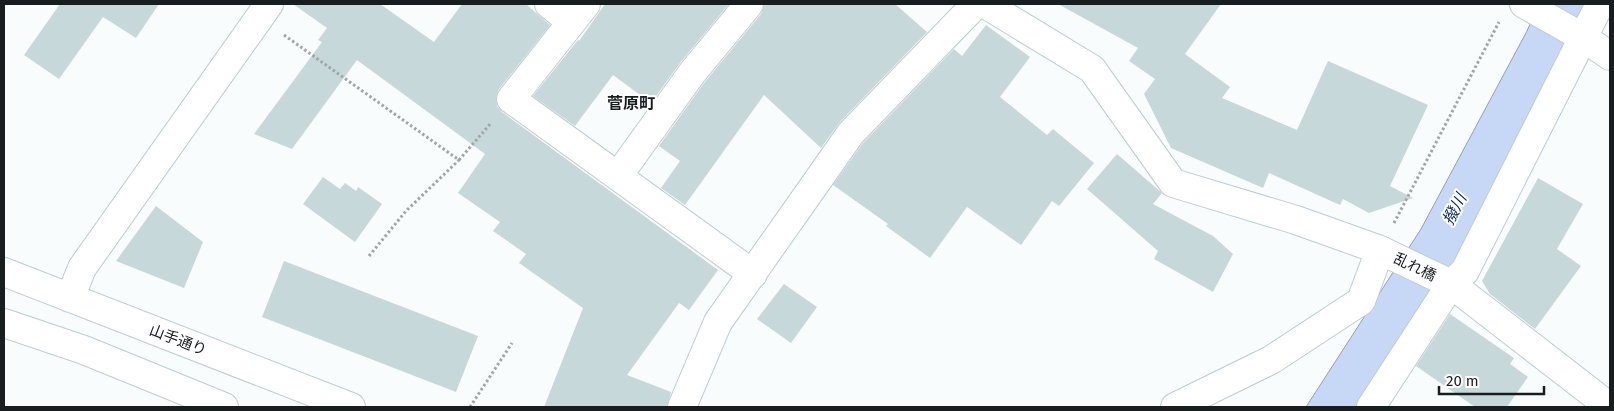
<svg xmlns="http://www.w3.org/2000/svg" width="1614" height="411" font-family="'Fira Sans','Noto Sans JP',sans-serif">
<rect width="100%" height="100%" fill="#f9fcfd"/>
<path fill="#c7d8f7" stroke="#92a0b6" d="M1539 4H1584L1461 251 1429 307 1363 407H1306L1421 229 1527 31Z"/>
<path fill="#c6d8d9" d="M60 4H159L136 38 103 17 59 79 24 55Z
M293 4H380L434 42 462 4H526L550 25 499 89 496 97 497 106 502 112 718 270 689 310 679 303 627 375 671 392 667 407H544L583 308 519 263 526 254 493 231 500 222 458 193 485 154 357 60 292 149 254 134 322 42 318 40 327 28Z
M605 4H729L680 63 651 103 613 75 575 126 533 96 578 40 579 41Z
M764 4H895L927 32 840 122 821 148 764 95 685 205 661 188 680 161 659 146 704 83 761 14Z
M1058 4H1221L1185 54 1230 87 1222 98 1297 130 1328 61 1428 105 1390 186 1413 198 1369 213 1343 199 1340 205 1269 173 1263 188 1171 148 1144 94 1155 79 1129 61 1138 48Z
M986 25 1030 57 1000 97 1047 135 1053 129 1094 163 1059 206 1052 201 1021 245 967 207 930 258 886 226 888 224 833 185 863 143 954 49 962 56Z
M1117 154 1162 193 1153 204 1213 236 1233 254 1213 292 1154 259 1158 251 1087 189Z
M323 177 340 189 345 183 356 191 358 187 382 204 355 242 303 204Z
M1538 178 1583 204 1557 249 1581 266 1535 329 1490 294 1482 281Z
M156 206 203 242 184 288 116 261Z
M284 261 478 336 456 392 262 317Z
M784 284 817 307 791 343 757 319Z
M1450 314 1514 358 1510 364 1528 377 1507 407H1475L1416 366Z"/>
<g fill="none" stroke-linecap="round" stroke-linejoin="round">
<defs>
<path id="minor" d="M549 4 571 22
M586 4 511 99 753 274
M985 4 1092 69 1173 183 1296 220 1380 250 1451 284 1610 407
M1524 4 1584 38 1610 56
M618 176 692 73 749 4
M4 272 351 407
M70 298 82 268 269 4
M4 323 84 350 224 407
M682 407 718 322 851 133 976 4
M1175 407 1271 360 1361 301 1380 250
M1371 407 1451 284 1465 271 1600 4"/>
</defs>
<use href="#minor" stroke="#bcccd2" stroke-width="30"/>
<path stroke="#a1a5a6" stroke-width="3" stroke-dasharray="2.5 2.5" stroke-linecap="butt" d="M284 35 459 160 491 123
M1394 223 1499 22
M369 256 406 211 459 160
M470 407 512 343"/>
<use href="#minor" stroke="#fff" stroke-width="28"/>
</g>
<g text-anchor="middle" stroke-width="4" stroke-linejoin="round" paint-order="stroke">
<g font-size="15" fill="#181e20" stroke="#fff">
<text transform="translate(1415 267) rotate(26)" y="5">乱れ橋</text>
<text transform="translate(178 340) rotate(21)" y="5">山手通り</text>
</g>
<g font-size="16" font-weight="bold" fill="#181e20" stroke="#fff">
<text x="631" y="109">菅原町</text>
</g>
<g font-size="16" font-style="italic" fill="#0c2a63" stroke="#fff">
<text transform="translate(1454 209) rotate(-62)" y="6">撥川</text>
</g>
</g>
<rect width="1614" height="411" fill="none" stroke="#181e20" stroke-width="10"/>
<path d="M1439 386v8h105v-8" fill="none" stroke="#181e20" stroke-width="2.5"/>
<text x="1446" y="386" font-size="15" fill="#181e20" stroke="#ffffff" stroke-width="4" paint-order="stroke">20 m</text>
</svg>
